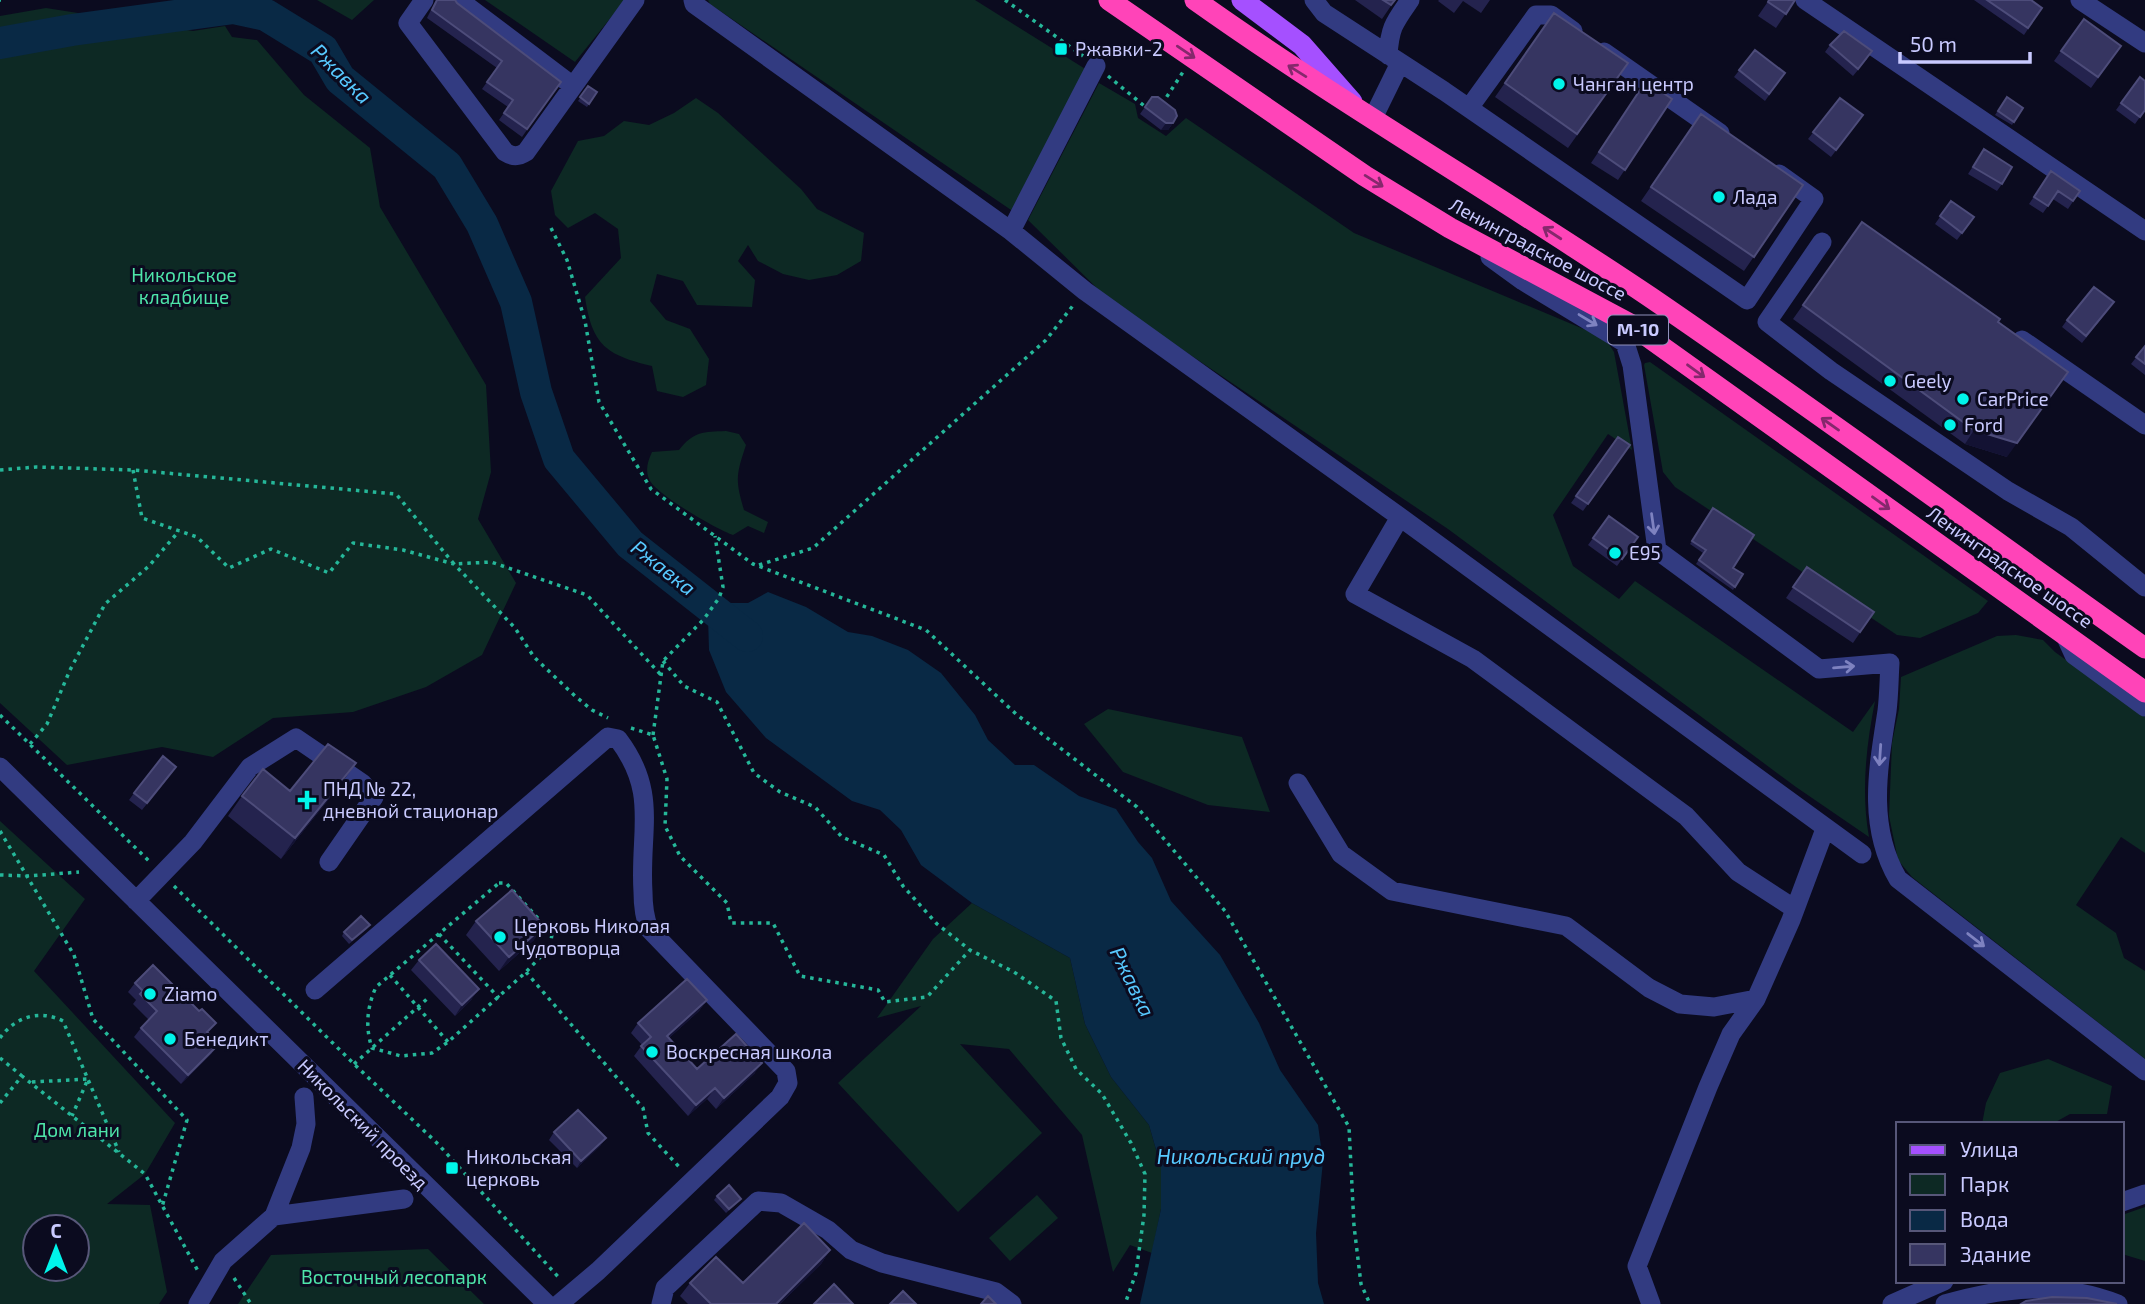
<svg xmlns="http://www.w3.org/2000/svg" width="2145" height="1304" font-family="'Exo 2',sans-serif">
<rect width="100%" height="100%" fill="#0b0b1f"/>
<path fill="#0d2924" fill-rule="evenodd" d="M317 0H374L352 20Z
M485 0H625L575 62Z
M708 0H975L1087 70 1014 212 710 4Z
M46 8 193 31 225 26 232 37 257 40 304 95 370 148 380 207 486 385 491 472 478 519 516 583 482 655 426 687 353 712 273 718 213 757 162 747 67 765 0 703V16Z
M1099 83 1135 104 1138 118 1166 136 1186 118 1354 233 1605 338 1614 352 1632 450 1608 434 1553 515 1573 566 1619 599 1635 581 1853 732 1875 701C1866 747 1861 792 1869 837L1796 787 1448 529 1109 300 1028 220Z
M696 98 718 113 801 189 817 209 864 233 861 261 837 275 809 280 783 274 758 261 748 245 738 261 755 280 752 307 697 305 683 281 657 274 650 301 666 320 690 329 709 359 706 385 683 397 657 391 652 366C606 355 592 345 585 297L621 258 618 229 595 213 568 228 555 215 551 191 578 141 604 136 624 121 649 125 674 113Z
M1650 362 1988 601 1978 613 1920 638 1897 635 1675 487 1663 472 1644 365 1645 363Z
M726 431 739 434 746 445C736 475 735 480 744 510L768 522 764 533 748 526 733 535C716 529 655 494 649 479 645 469 648 461 652 452L679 450C694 431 703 432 726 431Z
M2016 635 2043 640 2055 652 2145 717V853L2121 837 2076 905 2116 933 2124 958 2145 971V1059L1912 877 1898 860 1889 816 1892 743 1899 709 1901 677 1997 636Z
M1108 709 1242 737 1270 812 1208 805 1123 772 1084 724Z
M0 821 85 899 34 971 175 1123 145 1174 107 1204 150 1205 167 1292 159 1304H0ZM35 1227H77V1269H35Z
M972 903 1070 958 1085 1024 1111 1077 1149 1125 1161 1167V1209L1152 1253 1130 1245 1113 1272 1082 1135 1009 1049 960 1044 1042 1133 958 1212 838 1083 921 1006 877 1018 933 939Z
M2048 1059 2112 1086 2107 1114H2070L2052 1124H1982L1986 1103 2000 1073Z
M1037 1195 1058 1218 1010 1261 989 1238Z
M2145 1207V1261L2122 1254V1215Z
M428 1249 484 1304H238L271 1255Z"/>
<path fill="#092945" d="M768 592 806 607 848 632 872 636 908 650 941 673 975 715 988 740 1015 765H1034L1079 796 1116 809 1138 842 1152 858 1171 901 1220 955 1259 1023 1280 1070 1318 1125 1323 1161 1316 1233 1318 1283 1324 1304H1140L1161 1209V1167L1149 1125 1111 1077 1085 1024 1070 958 972 903 921 865 901 830 880 810 852 801 766 738 726 692 709 650 708 617 722 603H748Z"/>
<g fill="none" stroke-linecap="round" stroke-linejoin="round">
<path stroke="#092945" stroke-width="32" d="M0 43 72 30 234 8 266 15 323 50 340 79 447 166 482 224 516 302 536 392 559 459 630 544 747 636"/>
<path stroke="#25b799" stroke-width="3.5" stroke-dasharray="3.5 5" stroke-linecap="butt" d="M0 0H1
M1005 0 1083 56
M1108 76 1148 109
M1162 104 1183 72
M551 228 567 260 585 321 599 402 651 489 753 564 926 630 1016 714 1137 807 1225 911 1349 1127 1354 1226 1361 1284 1370 1304
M0 470 36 467 133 470 396 494 454 564 491 562 587 595 661 675
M133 470 142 518 197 537 229 568 271 549 329 573 353 543 403 550 454 564 515 628 534 657 575 696 592 710 608 718
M759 565 813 548 1046 340 1075 303
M663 661 684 686 717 702 754 773 780 792 815 807 842 837 884 855 903 886 937 924 970 950 1014 972 1056 1001 1061 1038 1076 1069 1102 1094 1131 1143 1145 1174 1144 1215 1136 1273 1125 1304
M0 715 151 863
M631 728 653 735 667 779 665 826 680 856 727 903 731 923H773L800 976 878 990 885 1002 927 997 970 950
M653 735 663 661 704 619 719 598 723 587 715 536
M30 744 47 724 70 670 105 604 149 566 179 531
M0 831 74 955 93 1019 187 1120 162 1207
M0 875 29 876 79 872
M499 883H506L552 934 550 947 526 972 448 1042 432 1053 401 1056 372 1048C365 1027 367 1007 376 987Z
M174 886 354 1064 438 1144 561 1280
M439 934 499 998
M526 972 643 1108 648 1133 681 1169
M390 975 448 1042
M0 1038C15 1017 39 1009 63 1021L119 1152
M0 1058 22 1076
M354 1064 428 998
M32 1082 88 1079 72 1116
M0 1103 22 1076 145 1174 198 1271
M234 1278 251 1304"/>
<path stroke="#323b81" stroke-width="19" d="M424 0 408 23 505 152C513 157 518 157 526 152L635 0
M459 0 573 86
M693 0 694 4 1011 231 1085 291 1400 517 1862 854
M1314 0 1324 13 1444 91 1747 300 1814 199 1779 174
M1805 0 2145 231
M2080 0 2145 43
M1604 52 1720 133
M1388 55C1390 27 1394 23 1410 0
M1469 108 1536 15H1551L1573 31
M1373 118 1400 63
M1011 231 1096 66
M1822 242 1767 322 1831 371 2008 491 2071 527 2145 587
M1490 257 1523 281 1625 343 1632 365 1657 550 1819 669 1890 663C1889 679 1889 695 1887 711 1878 769 1867 826 1898 879L2145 1071
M2022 340 2145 425
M1400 517 1355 594 1473 659 1686 816 1738 872 1795 909
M2064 633 2074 655 2145 707
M0 767 547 1304
M1298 783 1341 854 1392 891 1566 926 1649 988 1680 1004 1714 1007 1756 999
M136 901 193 842 250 767 296 738 362 783 374 797 329 862
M315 990 608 737 618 739C659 793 639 831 643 892 643 905 644 916 649 929L786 1071 788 1083 780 1097 598 1271 559 1304
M2122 1202 2145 1194
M274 1216 404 1199
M198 1304 223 1261 274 1216 301 1148 306 1124 304 1097
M661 1304 665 1288 758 1201 781 1203 828 1230 851 1250 882 1263 996 1292 1012 1304
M1651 1304 1637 1266 1708 1087 1731 1034 1756 999 1791 920 1825 829
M1892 1304 1944 1281
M1945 1304C2005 1287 2059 1281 2118 1304"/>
<path stroke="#a550ff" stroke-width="21" d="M1242 0 1302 45 1352 102"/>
<path stroke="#ff44b8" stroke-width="21" d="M1109 0 1365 176 1450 228 1630 324 2145 692
M1195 0C1343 105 1500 196 1650 297 1817 411 1980 531 2145 648"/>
</g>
<path fill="#24234e" d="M436 0H455L457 3 561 82 522 137 499 120 508 107 482 89 497 68 427 18Z
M1355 0H1395L1382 19Z
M1439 0H1490L1481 13 1463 1 1454 13 1438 1Z
M1769 0H1795L1776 28 1758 16Z
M1974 0H2031L2042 8 2024 35Z
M1554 13 1628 63 1568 148 1495 97Z
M2084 19 2121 46 2091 88 2054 61Z
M1830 45 1867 59 1853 76 1825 52Z
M1755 50 1785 73 1765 101 1734 77Z
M2140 77 2145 110 2135 124 2116 110Z
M1646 81 1672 99 1618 180 1591 163Z
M588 86 597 92 587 107 578 101Z
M1152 97 1173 123 1168 130H1161L1140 114Z
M2007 97 2023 108 2012 125 1995 115Z
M1840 98 1863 115 1831 157 1808 139Z
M1701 114 1803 185 1744 271 1641 201Z
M1984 149 2002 184 1997 191 1968 174Z
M2051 171 2080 191 2068 209 2053 199 2043 213 2029 204Z
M1951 201 1974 217 1957 240 1935 224Z
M1862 222 1998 322 2007 457 1965 444 1793 319Z
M2109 309 2082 343 2062 327 2067 320Z
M2145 346V375L2131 364Z
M1618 437 1630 445 1583 511 1571 503Z
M1713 508 1733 568 1743 574 1733 590 1696 564 1703 553 1690 544Z
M1609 516 1638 537 1617 566 1588 545Z
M1807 567 1874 612 1853 643 1786 598Z
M171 774 142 810 129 800 134 793Z
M341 784 281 859 228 816 242 796 290 791Z
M476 921 534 940 499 971 466 935Z
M370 925 367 929 349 944 342 936 344 932Z
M419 960 472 999 455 1016 411 970Z
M135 983 209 1033 212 1053 181 1084 134 1037 141 1028 149 1020 133 1004 136 1000 128 992Z
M707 1000 699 1011 669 1038 697 1069 755 1073 716 1109 707 1099 688 1116 634 1056 642 1045 631 1033 638 1023Z
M554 1132 601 1145 577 1168 549 1140Z
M717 1196 738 1202 726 1213 714 1200Z
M830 1250 821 1264 780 1304H688L680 1296 690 1283H743Z"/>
<path fill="#131233" d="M1166 123H1173L1168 130H1161Z
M2068 372 2007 457 1965 444 1974 430Z
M356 763 341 784 281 859 295 838Z
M544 926 534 940 499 971 509 957Z
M479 989 472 999 455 1016 462 1005Z
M707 1000 699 1011 660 1046 667 1036Z
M219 1044 212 1053 181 1084 188 1075Z
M762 1063 755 1073 716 1109 724 1098Z
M715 1088 707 1099 688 1116 696 1105Z
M606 1138 601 1145 577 1168 581 1161Z
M830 1250 821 1264 780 1304H776Z"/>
<path fill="#363561" stroke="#4d4c7a" stroke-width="2" d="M437 0H455L457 3 561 82 527 129 504 113 513 100 487 82 502 61 432 10Z
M1383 0H1395L1391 5Z
M1769 0H1795L1786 14 1768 2Z
M1987 0H2031L2042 8 2028 28Z
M1554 13 1628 63 1577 134 1505 83Z
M2084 19 2121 46 2098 77 2061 51Z
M1844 31 1872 51 1858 69 1830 45Z
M1755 50 1785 73 1769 94 1739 70Z
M2140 77 2145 81V110L2140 117 2121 103Z
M1646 81 1672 99 1625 170 1599 152Z
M588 86 597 92 589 104 580 97Z
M1152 97H1158L1175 110 1177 116 1173 123H1166L1145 107Z
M2007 97 2023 108 2014 122 1998 111Z
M1840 98 1863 115 1836 150 1813 132Z
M1701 114 1803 185 1754 257 1651 187Z
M1984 149 2012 167 2002 184 1973 167Z
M2051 171 2080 191 2073 201 2058 191 2048 206 2034 197Z
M1951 201 1974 217 1962 233 1940 216Z
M1862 222 2000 319 1998 322 2068 372 2017 443 1974 430 1803 305Z
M2094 287 2114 302 2086 336 2067 320Z
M2145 346V364L2136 357Z
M1618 437 1630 445 1588 504 1576 496Z
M1713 508 1754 535 1733 568 1743 574 1735 587 1699 560 1706 550 1692 541Z
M1609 516 1638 537 1622 559 1593 538Z
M1807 567 1874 612 1860 632 1793 587Z
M328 744 356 763 295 838 242 796 263 769 290 791Z
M163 756 176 767 147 803 134 793Z
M512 890 544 926 509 957 476 921Z
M361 916 370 925 352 940 344 932Z
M436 944 479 989 462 1005 419 960Z
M153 965 199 1011 202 1009 216 1023 207 1032 219 1044 188 1075 141 1028 157 1011 140 994 143 991 135 983Z
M687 979 707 1000 667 1036 697 1069 736 1034 762 1063 724 1098 715 1088 696 1105 641 1046 651 1037 638 1023Z
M578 1110 606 1138 581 1161 554 1132Z
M729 1185 741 1199 729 1209 717 1196Z
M804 1223 830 1250 776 1304H711L690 1283 716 1257 743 1283Z
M834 1284 853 1304H814Z
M903 1291 916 1304H890Z
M988 1296 996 1304H981Z
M2052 1297 2087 1298 2117 1304H2021L2026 1301Z"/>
<defs><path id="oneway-shaft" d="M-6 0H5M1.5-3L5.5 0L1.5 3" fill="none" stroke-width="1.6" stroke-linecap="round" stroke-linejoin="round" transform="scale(1.75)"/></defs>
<g stroke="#85286c">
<use href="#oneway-shaft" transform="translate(1186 52) rotate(34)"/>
<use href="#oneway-shaft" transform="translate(1297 71) rotate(-148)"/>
<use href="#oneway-shaft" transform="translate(1374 181) rotate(32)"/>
<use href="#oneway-shaft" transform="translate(1552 233) rotate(-147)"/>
<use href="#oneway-shaft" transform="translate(1696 371) rotate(36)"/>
<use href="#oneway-shaft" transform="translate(1830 424) rotate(-145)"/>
<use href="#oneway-shaft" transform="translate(1881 503) rotate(36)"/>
</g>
<g stroke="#7e82c0">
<use href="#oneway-shaft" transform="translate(1588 320) rotate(31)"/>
<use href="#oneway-shaft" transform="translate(1653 524) rotate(82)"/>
<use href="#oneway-shaft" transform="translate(1844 667) rotate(-5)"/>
<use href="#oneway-shaft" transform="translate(1880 755) rotate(94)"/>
<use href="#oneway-shaft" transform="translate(1976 940) rotate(38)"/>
</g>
<g fill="#00f4ea" stroke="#0b0b1f" stroke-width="2.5">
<rect x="1054" y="42" width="14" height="14" rx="3.5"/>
<circle cx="1559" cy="84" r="7"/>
<circle cx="1719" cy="197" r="7"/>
<circle cx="1890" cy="381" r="7"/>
<circle cx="1963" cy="399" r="7"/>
<circle cx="1950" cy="425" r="7"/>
<circle cx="1615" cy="553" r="7"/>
<path d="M303.5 789.5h7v7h7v7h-7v7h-7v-7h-7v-7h7z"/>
<circle cx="500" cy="937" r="7"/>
<circle cx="150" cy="994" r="7"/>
<circle cx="170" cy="1039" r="7"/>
<circle cx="652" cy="1052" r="7"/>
<rect x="445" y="1161" width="14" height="14" rx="3.5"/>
</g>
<g text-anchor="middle" stroke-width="6" stroke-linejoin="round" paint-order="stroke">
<rect fill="#0b0b1f" stroke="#9091bc" stroke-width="2" x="1608" y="315.5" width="60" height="29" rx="5"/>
<g font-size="18" font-weight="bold" fill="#c9caff">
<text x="1638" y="336">М-10</text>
</g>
<g font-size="19" fill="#c9caff" stroke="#0b0b1f" text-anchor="start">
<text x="1075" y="56">Ржавки-2</text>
<text x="1573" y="91">Чанган центр</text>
<text x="1733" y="204">Лада</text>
<text x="1904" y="388">Geely</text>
<text x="1977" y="406">CarPrice</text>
<text x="1964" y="432">Ford</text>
<text x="1629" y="560">E95</text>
<text x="323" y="796">ПНД № 22,<tspan x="323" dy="22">дневной стационар</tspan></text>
<text x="514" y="933">Церковь Николая<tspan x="514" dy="22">Чудотворца</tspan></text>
<text x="164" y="1001">Ziamo</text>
<text x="184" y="1046">Бенедикт</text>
<text x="666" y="1059">Воскресная школа</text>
<text x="466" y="1164">Никольская<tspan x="466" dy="22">церковь</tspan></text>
</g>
<g font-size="19" fill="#c9caff" stroke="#0b0b1f">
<text transform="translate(1538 249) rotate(28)" y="7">Ленинградское шоссе</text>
<text transform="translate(2010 567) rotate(35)" y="7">Ленинградское шоссе</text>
<text transform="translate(363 1124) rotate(45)" y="7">Никольский проезд</text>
</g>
<g font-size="19" fill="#4ee6aa" stroke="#0b0b1f">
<text x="184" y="282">Никольское<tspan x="184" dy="22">кладбище</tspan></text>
<text x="77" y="1137">Дом лани</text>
<text x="394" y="1284">Восточный лесопарк</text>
</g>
<g font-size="21" font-style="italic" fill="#57c9ff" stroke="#0b0b1f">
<text transform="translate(341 74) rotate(45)" y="7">Ржавка</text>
<text transform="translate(663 568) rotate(38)" y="7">Ржавка</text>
<text transform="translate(1132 982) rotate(64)" y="7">Ржавка</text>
<text x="1241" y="1164">Никольский пруд</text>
</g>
</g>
<rect x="1896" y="1122" width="228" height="161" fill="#0b0b1f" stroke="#575779" stroke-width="2"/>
<rect x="1910" y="1145" width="35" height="10" fill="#a550ff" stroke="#575779" stroke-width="2"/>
<text x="1960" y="1157" font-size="21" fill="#c9caff">Улица</text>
<rect x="1910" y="1174" width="35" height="21" fill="#0d2924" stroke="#575779" stroke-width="2"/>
<text x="1960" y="1192" font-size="21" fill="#c9caff">Парк</text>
<rect x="1910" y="1210" width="35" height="21" fill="#092945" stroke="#575779" stroke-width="2"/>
<text x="1960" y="1227" font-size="21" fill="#c9caff">Вода</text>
<rect x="1910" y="1244" width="35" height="21" fill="#363561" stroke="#575779" stroke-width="2"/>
<text x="1960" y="1262" font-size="21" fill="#c9caff">Здание</text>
<g transform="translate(56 1248)"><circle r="33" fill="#0b0b1f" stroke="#575779" stroke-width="2"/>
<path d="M0-5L12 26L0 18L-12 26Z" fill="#00f4ea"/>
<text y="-10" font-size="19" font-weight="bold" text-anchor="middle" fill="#c9caff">С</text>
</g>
<path d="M1900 52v10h130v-10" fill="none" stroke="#c9caff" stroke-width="3.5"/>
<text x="1910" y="52" font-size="21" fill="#c9caff" stroke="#0b0b1f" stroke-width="5" paint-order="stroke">50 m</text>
</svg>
